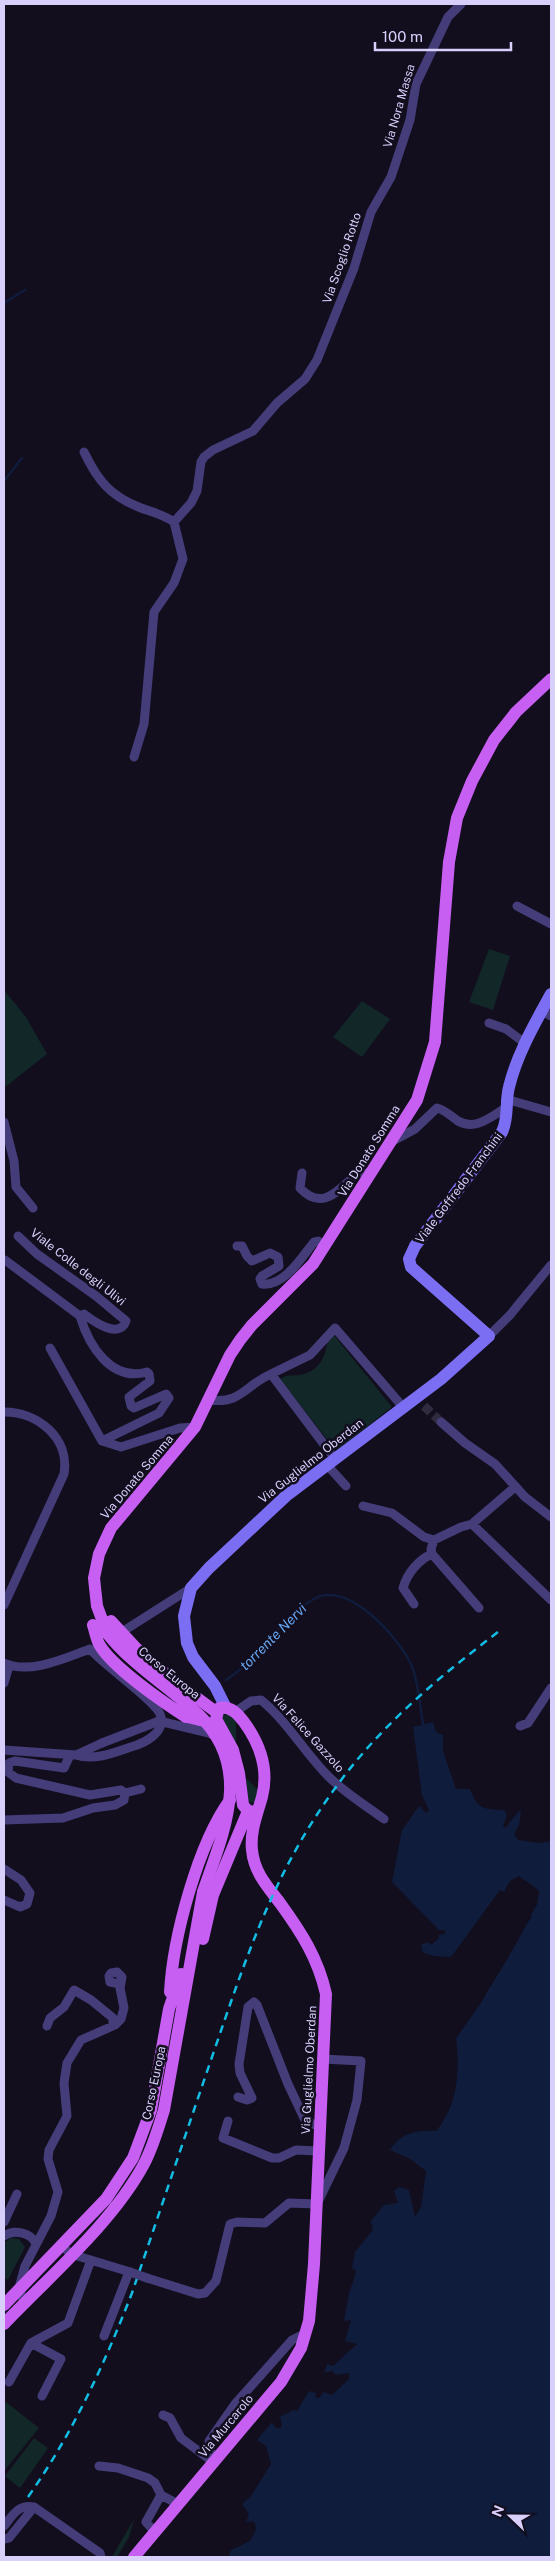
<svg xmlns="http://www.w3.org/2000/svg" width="555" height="2561" font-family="'Public Sans',sans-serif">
<rect width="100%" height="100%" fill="#120e1e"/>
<path fill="#112728" d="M489 949 510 956 493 1010 469 1002Z
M4 990 26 1017 47 1054 4 1088Z
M362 1001 390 1019 362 1057 333 1037Z
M333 1334 392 1407 336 1451 280 1379C287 1374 291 1376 299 1375 320 1372 326 1356 328 1338Z
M229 1714 236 1721V1744L221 1720 224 1715Z
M244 1776 258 1790 256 1801 253 1803 245 1801Z
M11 2238 19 2239 25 2247 8 2280 4 2278V2243Z
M6 2402 39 2428 4 2471V2405Z
M34 2438 48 2448 20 2488 5 2476Z
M134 2519 129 2537 117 2557H112Z"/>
<path fill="#0f1c3c" d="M433 1722 436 1732 443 1735V1751L456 1789H470C478 1810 483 1809 504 1810L507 1815 503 1826 505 1828 519 1811 521 1812 519 1825 514 1834 518 1840 539 1843 551 1841V2557H228L231 2550 250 2541 256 2530 255 2523 252 2521 246 2522 249 2514 242 2504 251 2496 271 2464 266 2446 257 2440 272 2422 276 2428H280L282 2425 280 2417 293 2410 297 2411 309 2391 316 2393 315 2397 319 2398 324 2392 332 2395 349 2379V2373L336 2375 332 2371 324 2373 327 2364 333 2366 357 2344 345 2341 351 2320 344 2321 349 2293 355 2276 356 2270 352 2268 355 2252 373 2230 372 2224 370 2222 384 2205 398 2203 394 2191 399 2187 409 2190 415 2217 421 2207 426 2171 410 2159 390 2150C401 2133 416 2130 436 2131 458 2105 460 2071 456 2038 471 2017 545 1908 537 1889L519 1876 510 1881 504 1892 500 1890 451 1957 434 1956 423 1953 421 1945 428 1942 431 1945 439 1938V1935L445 1934V1930H439L392 1882 402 1830 419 1806 427 1813 429 1810 422 1795 413 1727Z"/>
<path fill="#120e1e" d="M522 1879 539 1891 537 1905 531 1914 532 1917 519 1934 481 2003 456 2038 453 2037 479 2002 517 1933 530 1917 529 1913 534 1904 537 1892 522 1883 519 1880Z"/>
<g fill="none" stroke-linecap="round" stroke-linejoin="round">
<path stroke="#0f1c3c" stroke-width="2.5" d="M4 303 25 290
M4 481 22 458
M226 1680C259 1659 278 1621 312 1600 347 1578 397 1636 411 1664 418 1678 420 1707 423 1724"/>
<path stroke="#302b3f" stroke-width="9" stroke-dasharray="9 4.5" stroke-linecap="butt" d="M424 1406 441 1422"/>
<path stroke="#443d79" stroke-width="9" d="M84 452C98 481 110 496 141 508 152 512 164 515 174 522L183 559 174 583 154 612 144 724 134 757
M174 522 191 503 197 491 201 462 204 457 213 450 253 431 277 403 305 379 317 360 354 268 371 212 391 177 410 120 416 84 448 17 461 4
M517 906 551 924
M542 1011 551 1016
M489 1023 506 1029 526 1044
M506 1099 551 1112
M4 1122 14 1161 16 1187 33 1208
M391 1142 415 1129 437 1108C445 1110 451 1116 458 1121 476 1131 490 1117 506 1108
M302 1173 300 1188C323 1213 340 1188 359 1172L371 1174
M18 1236 37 1254 96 1296 126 1321C119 1340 93 1321 84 1314L80 1316C89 1346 111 1382 147 1372L149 1374 150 1381 129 1397 131 1406 134 1408 166 1394 169 1398 159 1413 102 1441 121 1447 180 1428 195 1427
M237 1246H242L247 1256 252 1261 270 1253 278 1257 279 1266 262 1276 260 1279 262 1284C284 1287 302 1257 314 1242L318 1241 325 1246
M5 1260 80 1316
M489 1336 510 1315 551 1265
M50 1348 102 1441
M209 1400C242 1404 244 1386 271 1374
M4 1412C38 1412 70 1438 64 1474L4 1605
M441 1422 465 1443 495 1464 525 1497 551 1517
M335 1459 271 1374 310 1355 335 1328 403 1407
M327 1465 346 1486
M363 1506 392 1513 424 1537 434 1540
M472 1524 551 1600
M414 1604 403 1588C407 1574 418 1560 432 1554
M479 1608 432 1554 431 1549 434 1540 461 1527 472 1524 515 1487
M125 1630 191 1588
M4 1663C30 1675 65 1658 90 1649 104 1666 154 1699 160 1714 167 1732 145 1743 131 1747 114 1753 93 1761 76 1755
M4 1683 9 1666
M235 1712 251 1701 261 1700C288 1722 304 1752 328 1776 345 1793 365 1805 384 1819
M520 1726 528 1723 551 1688
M4 1750 76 1755 102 1743
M125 1793 141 1789
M4 1820 63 1818 93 1808 115 1805 124 1800 125 1793 121 1790 90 1795 16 1778 8 1772 9 1763 15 1761 64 1768 70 1755
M4 1869 21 1880 30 1893 27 1904 20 1907 4 1900
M47 2026 50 2018 64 2007 74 1990 91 2000 113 2018V2025
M238 2097 247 2100 252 2098 240 2073 239 2064 248 2007 254 2002 257 2005 288 2084 305 2120 319 2127
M228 2121 223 2138 272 2158H279L296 2150 318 2151
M4 2222 17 2194
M4 2236C13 2229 31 2232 36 2244
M61 2245 71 2254 130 2272
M147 2278 198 2294 205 2293 216 2281 230 2224 237 2222 265 2223 289 2203 317 2204 344 2148 357 2100 361 2061 323 2059
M24 2302 19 2288 25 2266 51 2216 58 2192 48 2159 49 2150 67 2116 64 2083 67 2063 81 2040 115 2025 121 2019 124 2008 120 1988 122 1977 117 1972 111 1973 109 1976 110 1982 120 1984
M104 2336 129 2272
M31 2343 61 2359 42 2396
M9 2382 31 2343 68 2323 91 2260
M163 2415 170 2418 181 2438 213 2462
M213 2462 209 2441 235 2404 292 2340 300 2336 305 2337
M99 2466 118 2468 148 2478 155 2483 161 2495 178 2504
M4 2526C13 2515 18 2504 34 2507L100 2553 101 2557
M155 2532 146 2522 161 2495
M4 2539 9 2538 34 2507"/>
<path stroke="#7c6ef3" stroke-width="12" d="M226 1708 215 1686 193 1657 187 1643 184 1616 191 1588 209 1568 286 1496 441 1379 489 1336 411 1267 409 1259 415 1246 502 1132C509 1118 505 1102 509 1087 517 1054 535 1023 551 994"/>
<path stroke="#c75ff2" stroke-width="12" d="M107 1633 97 1606 94 1578 99 1554 111 1528 195 1427 230 1355 240 1340 252 1325 313 1264 417 1100 435 1042 449 862 457 818 472 781 494 740 516 712 551 679
M177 1683 216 1712
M186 1717 213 1733
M203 1939 213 1895 248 1811
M170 1992C173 1937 198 1844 230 1800
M4 2305 106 2199 133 2158 151 2110 169 2009 181 1974
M4 2324C50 2276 113 2222 144 2164 153 2147 158 2129 164 2110L203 1892
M134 2557 281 2382 301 2348 309 2321 314 2264 326 1994C318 1958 301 1932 280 1903 267 1886 254 1872 252 1850 250 1831 257 1815 262 1797 269 1770 260 1744 244 1722 238 1714 230 1705 219 1708L216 1719 233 1750 239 1773 243 1805 248 1811 257 1812"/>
<path stroke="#12bde4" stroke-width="2.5" stroke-dasharray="8 6" stroke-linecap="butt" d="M28 2497C73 2433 104 2365 132 2293 159 2214 185 2136 212 2057 246 1958 273 1873 336 1787 380 1726 439 1677 498 1632"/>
<path stroke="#443d79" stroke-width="9" d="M102 1743 159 1721 209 1733
M130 2272 147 2278"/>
<path stroke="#c75ff2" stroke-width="12" d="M111 1621 136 1648 177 1683
M93 1625C95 1631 96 1638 99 1644 112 1667 163 1702 186 1717
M107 1633C132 1665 168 1686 198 1714 254 1767 224 1831 203 1892"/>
</g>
<g text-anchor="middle" stroke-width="5" stroke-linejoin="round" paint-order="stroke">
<g font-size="12" fill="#d8cffb" stroke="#120e1e">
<text transform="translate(399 106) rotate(-74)" y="4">Via Nora Massa</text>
<text transform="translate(342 258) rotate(-71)" y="4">Via Scoglio Rotto</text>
<text transform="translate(369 1151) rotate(-58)" y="4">Via Donato Somma</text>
<text transform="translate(459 1188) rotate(-53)" y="4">Viale Goffredo Franchini</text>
<text transform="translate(78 1267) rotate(38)" y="4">Viale Colle degli Ulivi</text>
<text transform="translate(311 1461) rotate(-38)" y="4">Via Guglielmo Oberdan</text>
<text transform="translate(137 1477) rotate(-50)" y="4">Via Donato Somma</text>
<text transform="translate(169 1673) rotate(39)" y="4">Corso Europa</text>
<text transform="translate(308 1733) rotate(48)" y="4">Via Felice Gazzolo</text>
<text transform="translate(309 2070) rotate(-87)" y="4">Via Guglielmo Oberdan</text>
<text transform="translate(154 2083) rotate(-78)" y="4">Corso Europa</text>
<text transform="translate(226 2426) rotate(-50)" y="4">Via Murcarolo</text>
</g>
<g font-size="14" font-style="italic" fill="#65a6f3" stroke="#120e1e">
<text transform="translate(273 1637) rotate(-45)" y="5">torrente Nervi</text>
</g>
</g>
<rect width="555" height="2561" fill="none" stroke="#d8cffb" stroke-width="10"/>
<g transform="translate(510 2516) rotate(292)" stroke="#120e1e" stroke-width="4" paint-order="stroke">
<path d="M0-4L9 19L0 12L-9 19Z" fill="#d8cffb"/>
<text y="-8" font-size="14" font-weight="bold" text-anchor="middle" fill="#d8cffb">N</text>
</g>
<path d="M375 42v8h136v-8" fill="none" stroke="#d8cffb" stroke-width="2.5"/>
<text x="382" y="42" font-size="15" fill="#d8cffb" stroke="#120e1e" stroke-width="4" paint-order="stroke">100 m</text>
</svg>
